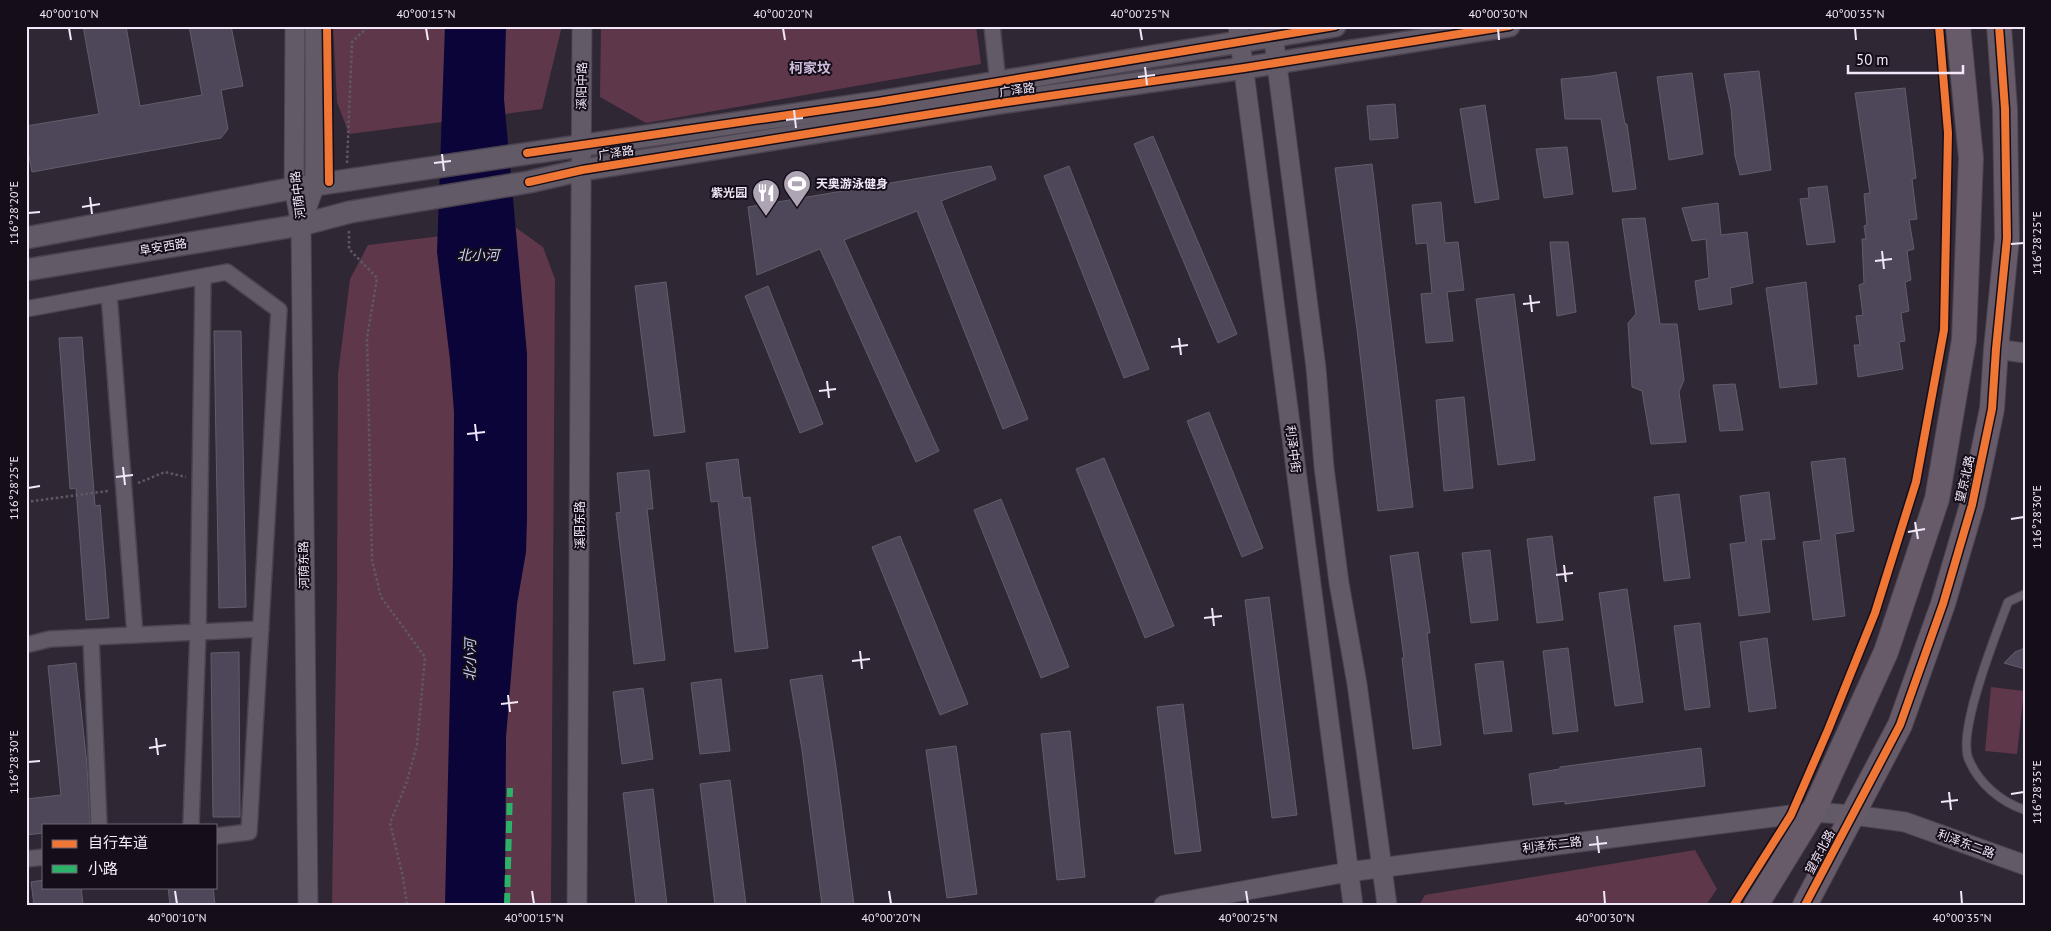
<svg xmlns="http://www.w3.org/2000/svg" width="2051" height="931" font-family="'PT Sans','Noto Sans SC',sans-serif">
<rect width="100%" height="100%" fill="#2f2734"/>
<path fill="#5e374b" d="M333 26H562L542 109 349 134 337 102Z
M601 26H976L981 64 646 123 600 97Z
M515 227 543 247 555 279 551 905H332L337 595 338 374 350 279 368 245Z
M1991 687 2024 691 2017 754 1985 751Z
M1695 850 1717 889 1706 905H1419L1425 895Z"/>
<path fill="#0a0439" d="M445 26H506L504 99 527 354V517L526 552 517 604 506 737 505 905H445L453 565 454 412 450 360 437 252Z"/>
<path fill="#4e475a" stroke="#625d6a" d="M83 26H126L140 106 202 95 189 26H231L243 86 221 90 228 129 221 138 32 172 26 141V126L99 114Z
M1759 71 1771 170 1740 175 1735 156 1731 108 1724 74Z
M1616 72 1625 124H1627L1636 189 1613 192 1601 119H1565L1561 79 1592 76Z
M1692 73 1703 154 1669 160 1657 77Z
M1905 88 1916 178 1912 179 1917 219 1909 220 1914 249 1907 251 1911 280 1905 282 1909 311 1901 313 1905 341 1899 342 1903 369 1858 377 1854 345H1860L1856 316 1863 315 1859 285 1864 283 1862 239H1866L1864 226 1867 225 1864 194 1870 193 1855 93Z
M1395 104 1398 138 1370 140 1367 106Z
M1485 105 1499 199 1475 203 1460 109Z
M1153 136 1237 334 1218 343 1134 144Z
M1567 147 1573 194 1544 198 1536 149Z
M1372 164 1413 507 1378 511 1357 329 1335 168Z
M991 166 996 179 941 201 1028 419 1003 429 917 211 844 240 939 451 916 462 820 249 757 275 748 207Z
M1069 166 1149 369 1124 378 1044 176Z
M1827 186 1835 242 1807 245 1800 199 1809 198 1808 188Z
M1441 202 1445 243 1458 242 1464 290 1447 292 1453 341 1426 343 1421 294 1432 293 1427 243 1416 244 1412 205Z
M1718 203 1721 235 1747 232 1753 283 1730 288 1732 304 1699 310 1695 281 1709 278 1706 239 1692 241 1682 208Z
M1645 218 1660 324H1677L1684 380 1679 392 1686 442 1651 444 1642 391 1632 387 1628 323 1636 314 1622 219Z
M1550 242H1568L1576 312 1557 316Z
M666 282 685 432 654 436 635 286Z
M1806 282 1817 384 1780 388 1766 288Z
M768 286 823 424 800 433 745 296Z
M1514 294 1535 460 1498 465 1476 299Z
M214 331H241L246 607 219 608Z
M82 337 95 506 100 505 109 618 86 620 76 488 70 489 59 338Z
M1735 384 1743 430 1720 431 1713 385Z
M1464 397 1473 488 1444 491 1436 400Z
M1209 412 1263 548 1242 557 1187 421Z
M1104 458 1174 626 1145 638 1076 469Z
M1845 458 1854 531 1835 534 1845 616 1813 620 1803 542 1821 540 1811 462Z
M738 459 743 498 750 497 768 648 735 652 718 501 711 502 706 463Z
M649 470 653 509H647L665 660 634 664 616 513 621 512 617 473Z
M1769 492 1775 539 1761 540 1770 612 1739 616 1730 544 1746 542 1740 496Z
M1679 494 1690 578 1664 581 1654 497Z
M1001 499 1069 667 1041 678 974 510Z
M900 536 968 704 940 715 872 547Z
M1552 536 1563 620 1537 623 1527 539Z
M1490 550 1498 620 1471 623 1462 553Z
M1418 552 1430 633H1427L1441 745 1413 749 1402 658H1404L1390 556Z
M1627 589 1643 702 1615 706 1599 593Z
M1269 597 1297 815 1272 818 1245 600Z
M1700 623 1710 707 1685 710 1674 626Z
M1767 638 1776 708 1749 712 1740 642Z
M1568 648 1578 731 1553 734 1543 651Z
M2025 648V669L2004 663 2015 652Z
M239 652 240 817H213L211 653Z
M1503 661 1512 731 1484 734 1475 664Z
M76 663 87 765 90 825H44V833L26 835V799L61 795 48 666Z
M822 675 836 767 854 905H822L802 750 790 680Z
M721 679 730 751 700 754 691 683Z
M643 688 653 759 622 764 613 692Z
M1183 704 1201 851 1175 854 1157 707Z
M1070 731 1085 877 1057 880 1041 734Z
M956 746 977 894 947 898 926 750Z
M1701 748 1705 786 1565 804V801L1533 805 1529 774 1560 769V767Z
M730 780 746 905H715L700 784Z
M653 789 667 905H636L623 793Z
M44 880V887H81L83 905H34L31 882Z
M168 887H197L198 889 213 887 215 905H170Z"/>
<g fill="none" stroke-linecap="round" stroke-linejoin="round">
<defs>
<path id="service" d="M2025 594 2008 602C1997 632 1956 733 1969 760 1979 784 2001 802 2025 810"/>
<path id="minor" d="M992 26 999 92
M109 294 135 635
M26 309 227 272 279 310 249 832 216 836
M91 638 99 825
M26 645 50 639 261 629
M191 825 198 632 203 278
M26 859 44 857"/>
<path id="tertiary" d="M295 26 294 188 301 225 308 905
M1238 26 1353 905
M1272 26 1316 368 1324 467 1339 583 1357 684 1387 905
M301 223 315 185V26
M1996 349 2025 353
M577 905 582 26
M1164 905 1348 872 1813 812 1853 815 1905 822 2025 865"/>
<path id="secondary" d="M26 238 294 188 878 102 1335 26
M26 270 301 225 350 212 529 182 582 170 1000 103 1244 68 1509 26"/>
<path id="primary" d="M1756 905 1813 812 1886 652 1937 499 1964 340 1971 158 1958 26
M1805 905 1900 725 1943 604 1972 505 1992 409 1996 349 2007 238 2005 109 1999 26"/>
</defs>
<use href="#service" stroke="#4b4450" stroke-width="10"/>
<use href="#minor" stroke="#4b4450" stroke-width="18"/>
<use href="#tertiary" stroke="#4b4450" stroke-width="21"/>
<use href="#secondary" stroke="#4b4450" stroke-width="24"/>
<use href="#primary" stroke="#4b4450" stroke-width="26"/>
<path stroke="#5f5964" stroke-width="2.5" stroke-dasharray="2.5 2.5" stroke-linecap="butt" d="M347 163 352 42 369 26
M349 231V249L377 278 367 338 372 560 381 597 425 657 417 745 406 784 390 823 403 877 407 905
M138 483 165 472 186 477
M26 502 108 491"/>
<use href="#service" stroke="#625a66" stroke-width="8"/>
<use href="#minor" stroke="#625a66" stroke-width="15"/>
<use href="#tertiary" stroke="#625a66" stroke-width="19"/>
<use href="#secondary" stroke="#625a66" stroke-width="21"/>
<use href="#primary" stroke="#675b6a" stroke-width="24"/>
<path stroke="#2db169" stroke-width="6" stroke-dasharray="12 6" stroke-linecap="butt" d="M507 905 510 788"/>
<defs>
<path id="cycleway" d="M327 26 329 182
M527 153 878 102 1335 26
M529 182 582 170 1000 103 1244 68 1509 26
M1734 905 1791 815 1828 730 1875 613 1916 482 1944 330 1948 133 1939 26
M1805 905 1900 725 1943 604 1972 505 1992 409 1996 349 2007 238 2005 109 1999 26"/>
</defs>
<use href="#cycleway" stroke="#150e19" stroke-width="11"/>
<use href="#cycleway" stroke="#f07635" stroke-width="8"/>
</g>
<path fill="none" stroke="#f2e8f9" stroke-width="2" d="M69 28 71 40M426 28 428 40M783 28 785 40M1140 28 1142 40M1498 28 1499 40M1855 28 1856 40M1145 67 1147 85M1138 77 1155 75M794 110 796 128M786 120 803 118M442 154 444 171M434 163 451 161M90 197 92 214M82 207 100 204M28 213 40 212M2011 244 2024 243M1882 251 1884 269M1875 261 1892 259M1530 295 1532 312M1523 304 1540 302M1179 338 1181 355M1171 347 1188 345M827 381 829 398M819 391 836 389M475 424 477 441M467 434 485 432M123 467 125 485M116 477 133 475M28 488 40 486M2011 519 2024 517M1915 522 1918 539M1908 532 1925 529M1564 565 1566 582M1556 575 1573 573M1212 608 1214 626M1204 618 1222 616M860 651 862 669M852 661 870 659M508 695 510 712M501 704 518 702M156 738 158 755M149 748 166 745M28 762 40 761M1949 792 1951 810M2011 794 2024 792M1941 802 1958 800M1597 836 1599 853M1589 845 1607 843M175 891 177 904M532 891 534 904M889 891 891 904M1246 891 1248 904M1604 891 1605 904M1961 891 1962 904"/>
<defs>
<symbol id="stadium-pin" viewBox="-11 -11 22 30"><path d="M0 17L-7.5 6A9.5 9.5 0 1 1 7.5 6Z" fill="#aea4b4" stroke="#150e19"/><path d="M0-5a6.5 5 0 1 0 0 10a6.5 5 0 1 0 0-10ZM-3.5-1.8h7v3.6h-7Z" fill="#fff"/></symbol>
<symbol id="restaurant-pin" viewBox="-11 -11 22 30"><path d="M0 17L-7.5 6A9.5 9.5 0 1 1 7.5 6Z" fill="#aea4b4" stroke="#150e19"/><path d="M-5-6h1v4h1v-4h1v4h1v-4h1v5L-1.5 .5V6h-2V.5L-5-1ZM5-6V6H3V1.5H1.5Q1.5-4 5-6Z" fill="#fff"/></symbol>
</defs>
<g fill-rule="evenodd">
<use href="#stadium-pin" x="781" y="168" width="32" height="43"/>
<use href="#restaurant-pin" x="750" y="177" width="32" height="43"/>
</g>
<g text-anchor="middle" stroke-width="4" stroke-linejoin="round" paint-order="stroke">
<g font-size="12" fill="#f2e8f9" stroke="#150e19">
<text transform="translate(582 86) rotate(-89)" y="4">溪阳中路</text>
<text transform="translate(1017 90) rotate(-8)" y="4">广泽路</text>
<text transform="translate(616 153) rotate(-9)" y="4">广泽路</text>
<text transform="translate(298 195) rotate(-97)" y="4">河荫中路</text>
<text transform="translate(163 247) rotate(-9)" y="4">阜安西路</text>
<text transform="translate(1293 449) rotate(83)" y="4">利泽中街</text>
<text transform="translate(1965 479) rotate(-77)" y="4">望京北路</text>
<text transform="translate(580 525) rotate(-90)" y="4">溪阳东路</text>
<text transform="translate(304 565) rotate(-91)" y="4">河荫东路</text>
<text transform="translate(1966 844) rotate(20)" y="4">利泽东二路</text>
<text transform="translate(1552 845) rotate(-7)" y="4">利泽东二路</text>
<text transform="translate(1820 852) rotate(-62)" y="4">望京北路</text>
</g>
<g font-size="12" font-weight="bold" fill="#f2e8f9" stroke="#150e19" text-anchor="start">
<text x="816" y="188">天奥游泳健身</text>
<text x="747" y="197" text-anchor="end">紫光园</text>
</g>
<g font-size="14" font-weight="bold" fill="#cebcdc" stroke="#150e19">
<text x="810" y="73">柯家坟</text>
</g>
<g font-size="14" font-style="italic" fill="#c8d3f9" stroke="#150e19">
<text x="478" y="260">北小河</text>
<text transform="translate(470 660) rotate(-89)" y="5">北小河</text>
</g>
</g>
<rect width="2051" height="931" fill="none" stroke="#150e19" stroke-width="55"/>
<rect x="42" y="824" width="175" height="65" fill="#150e19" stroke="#6d6573"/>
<rect x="52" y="840" width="25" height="8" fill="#f07635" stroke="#6d6573"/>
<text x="88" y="848" font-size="15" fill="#f2e8f9">自行车道</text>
<rect x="52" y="865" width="25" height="8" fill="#2db169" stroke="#6d6573"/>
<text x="88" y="874" font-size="15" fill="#f2e8f9">小路</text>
<path d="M1848 65v8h115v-8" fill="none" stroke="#f2e8f9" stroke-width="2.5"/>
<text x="1856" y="65" font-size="15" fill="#f2e8f9" stroke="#150e19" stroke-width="4" paint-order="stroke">50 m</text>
<rect x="28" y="28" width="1996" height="876" fill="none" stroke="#f2e8f9" stroke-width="2"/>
<g font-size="12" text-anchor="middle" fill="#f2e8f9">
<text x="69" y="18">40°00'10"N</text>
<text x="426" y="18">40°00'15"N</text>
<text x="783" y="18">40°00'20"N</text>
<text x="1140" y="18">40°00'25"N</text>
<text x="1498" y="18">40°00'30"N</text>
<text x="1855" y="18">40°00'35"N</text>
<text transform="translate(14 213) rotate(-90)" y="4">116°28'20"E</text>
<text transform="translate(2037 243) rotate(-90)" y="4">116°28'25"E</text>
<text transform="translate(14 488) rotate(-90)" y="4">116°28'25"E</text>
<text transform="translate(2037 517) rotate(-90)" y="4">116°28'30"E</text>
<text transform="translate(14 762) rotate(-90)" y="4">116°28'30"E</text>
<text transform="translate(2037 792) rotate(-90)" y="4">116°28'35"E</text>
<text x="177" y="922">40°00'10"N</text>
<text x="534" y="922">40°00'15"N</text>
<text x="891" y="922">40°00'20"N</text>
<text x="1248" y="922">40°00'25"N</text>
<text x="1605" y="922">40°00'30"N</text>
<text x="1962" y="922">40°00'35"N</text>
</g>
</svg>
